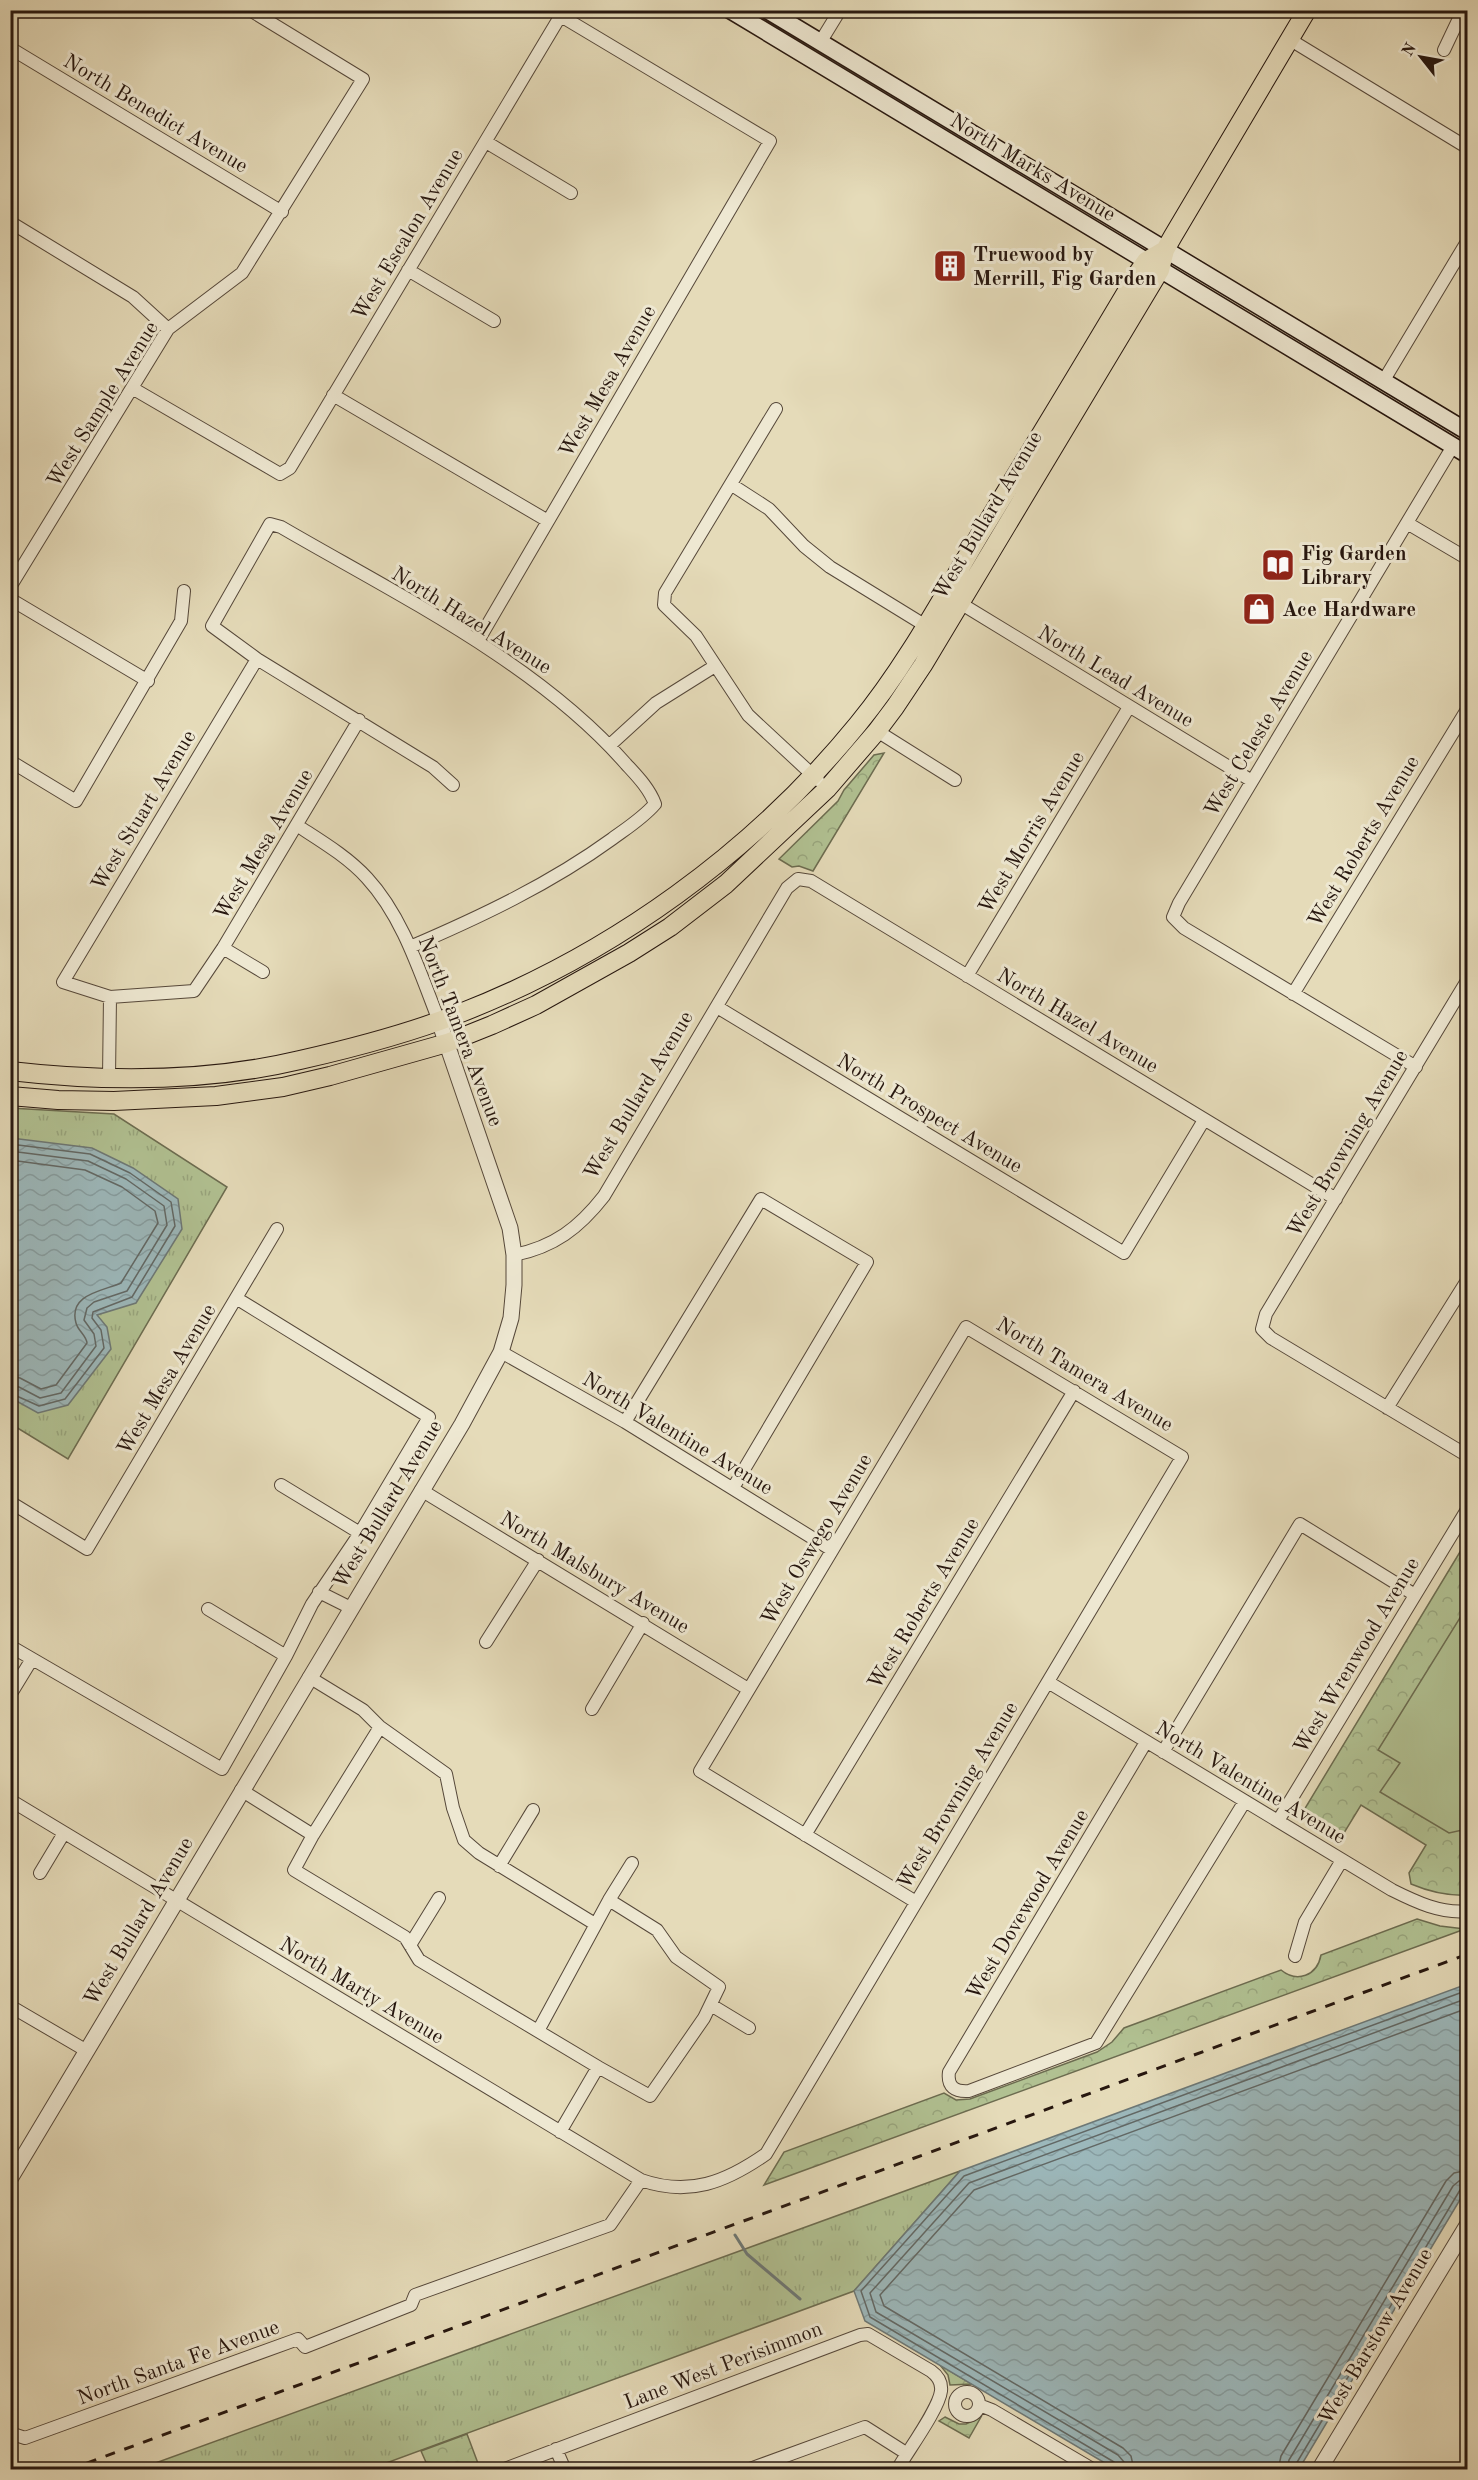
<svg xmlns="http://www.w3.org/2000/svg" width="1478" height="2480" font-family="'Old Standard TT',serif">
<defs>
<pattern id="grass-tufts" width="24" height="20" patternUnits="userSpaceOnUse" patternTransform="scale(1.5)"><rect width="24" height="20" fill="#b1c192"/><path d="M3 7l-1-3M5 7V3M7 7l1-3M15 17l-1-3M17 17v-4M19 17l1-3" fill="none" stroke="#98a57d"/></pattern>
<pattern id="park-crowns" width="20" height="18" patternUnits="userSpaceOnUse" patternTransform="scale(1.5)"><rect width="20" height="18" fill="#b1c192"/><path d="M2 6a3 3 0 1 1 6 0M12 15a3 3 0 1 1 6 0" fill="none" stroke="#98a57d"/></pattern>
<pattern id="water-waves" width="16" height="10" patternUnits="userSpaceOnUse" patternTransform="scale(1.5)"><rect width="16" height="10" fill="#9cb8bb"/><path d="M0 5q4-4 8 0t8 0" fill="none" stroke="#869da0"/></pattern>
</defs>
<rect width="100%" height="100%" fill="#e5dbb9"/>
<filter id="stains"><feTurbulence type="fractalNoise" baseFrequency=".00333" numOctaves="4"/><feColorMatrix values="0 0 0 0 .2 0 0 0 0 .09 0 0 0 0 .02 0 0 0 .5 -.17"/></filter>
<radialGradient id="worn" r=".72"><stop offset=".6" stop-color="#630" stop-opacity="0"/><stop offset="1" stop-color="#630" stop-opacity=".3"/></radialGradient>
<path fill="url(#grass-tufts)" stroke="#6c6c50" stroke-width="1.5" d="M10 1108 114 1114 227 1187 68 1459 11 1424Z
M960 2171 854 2291 370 2469H139Z"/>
<path fill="url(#park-crowns)" stroke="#6c6c50" stroke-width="1.5" d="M884 753 813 871 799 866 792 867 779 859 838 801 844 790 874 755Z
M1466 1542 1467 1895C1447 1896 1430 1892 1411 1884L1409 1873 1426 1845 1361 1805 1344 1833 1335 1837 1301 1815Z
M1417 1919 1440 1926 1465 1929 764 2185 784 2152 944 2093 956 2100 970 2099 1097 2052 1112 2042 1124 2028 1281 1970C1297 1983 1317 1976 1321 1955Z
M940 2365 972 2384 950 2385 948 2375Z
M945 2417 959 2424H966L981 2417 969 2438 939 2421Z
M467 2434 479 2466 469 2469H429L421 2451Z"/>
<path fill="#b1c192" stroke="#6c6c50" stroke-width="1.5" d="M1466 1608 1467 1829 1449 1833 1380 1792 1400 1763 1378 1750Z"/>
<path fill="url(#water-waves)" stroke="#6d7876" stroke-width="1.5" d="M11 1138 92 1148 133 1168 178 1199 182 1229 136 1303 97 1315 107 1327 111 1349 68 1405 38 1413 11 1398Z
M1467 1984V2188L1299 2469H1115L865 2321 854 2291 960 2171Z"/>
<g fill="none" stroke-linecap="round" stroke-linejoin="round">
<path stroke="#626865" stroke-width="1.5" d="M10 1144 90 1154 130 1173 171 1202 175 1226 132 1297 93 1312 92 1318 101 1330 104 1348 65 1399 39 1406 10 1393
M10 1151 88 1161 126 1179 164 1206 167 1225 127 1291 94 1302 87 1308 84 1320 94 1334 96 1346 61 1393 40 1398 19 1387 10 1385
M10 1160 85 1170 122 1187 155 1211 158 1223 121 1283C103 1291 68 1294 76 1323 78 1331 86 1335 87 1343L56 1385 41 1389 20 1378 10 1376
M1117 2470 1114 2462 870 2317 861 2291 964 2176 1468 1990
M1125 2470 1124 2462 1118 2455 876 2312 870 2293 969 2183 1468 1998
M1134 2470 1131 2456 1123 2448 884 2306 880 2295 974 2190 1468 2008
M1278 2470 1281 2456 1446 2181 1454 2173 1468 2170
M1287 2470 1289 2460 1453 2186 1459 2181 1468 2179
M1295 2470 1296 2464 1460 2190 1468 2187"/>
<path stroke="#6d7876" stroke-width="3" d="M735 2235 747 2254 800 2299"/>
<defs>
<path id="minor" d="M1289 39 1468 148
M821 41 840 10
M10 48 282 212
M1444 50 1463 10
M486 142 571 193
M10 222 133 297 168 329
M408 270 494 321
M1384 380 1468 240
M132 388 280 474 290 468 564 10
M333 395 548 521
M776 409 665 593 664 605 696 636 748 715 818 780
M732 485 769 509 804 546 830 567 926 626
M1407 523 1468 559
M10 587 168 329 242 273 363 79 250 10
M10 599 148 681
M960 603 1252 781
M478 641 770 141 561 16
M257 659 63 982 110 997 194 991 223 948 359 720
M877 731 955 780
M610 745 656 703 715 666
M10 761 76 801 181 621 184 591
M298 826C321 841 348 857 367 878 403 917 420 973 439 1021
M410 947C480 917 550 884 612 839 627 828 643 818 655 804 649 788 637 776 626 764 538 663 396 594 281 527L270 524 212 626 257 659 433 767 453 785
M223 948 263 972
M967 976 1129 707
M1468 979 1266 1314 1262 1329 1271 1338 1468 1456
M1293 994 1468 708
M717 1007 1124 1253 1204 1120
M1416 1067 1184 928 1173 917 1179 903 1453 446
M109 1077 110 997
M514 1255C554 1247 579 1228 604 1196L787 888 798 879 811 881 1336 1199
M501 1352 625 1422 832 1550
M1387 1408 1468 1279
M625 1422 761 1199 867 1262 733 1488
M281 1485 360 1533
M421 1490 748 1689
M10 1502 87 1549 277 1229
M319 1592 351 1608
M208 1609 286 1656
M486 1642 538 1560
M10 1646 222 1769 286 1656 312 1604 360 1533 429 1417 236 1298
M309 1677 363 1710 380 1727
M1048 1682 1392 1890C1416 1902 1441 1914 1468 1911
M10 1695 32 1659
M592 1709 643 1623
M1146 1742 949 2072C947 2087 955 2092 969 2091L1096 2043 1245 1801
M1163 1752 1300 1524 1415 1595
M241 1790 313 1835 294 1870 405 1937 419 1960 598 2067 560 2132
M10 1800 641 2180C689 2197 726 2182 766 2154L1182 1457 966 1327 700 1771 916 1902
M1278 1821 1468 1508
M313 1835 380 1727 446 1774 453 1808 464 1840 479 1853 595 1924
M805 1835 1074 1391
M499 1866 533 1810
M40 1873 64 1833
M609 1900 632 1863
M410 1945 439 1898
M1295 1956 1305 1922 1342 1860
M711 2005 749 2028
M10 2006 87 2051
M538 2031 609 1900 657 1930 676 1957 719 1987 704 2018 650 2096 598 2067
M955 2404a12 12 0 1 1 24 0a12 12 0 1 1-24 0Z
M979 2405 992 2410 1094 2470
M10 2433 25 2438 298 2339 305 2347 411 2305 415 2295 610 2225 641 2180
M556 2449 565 2470
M502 2470 860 2335 868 2334 931 2371C938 2376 942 2382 941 2391 939 2409 907 2452 897 2470
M747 2470 865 2427 906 2453"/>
<path id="tertiary" d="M10 2179 462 1424 501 1352 511 1318 514 1285V1255L510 1228 439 1021
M1319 2470 1468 2224"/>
<path id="secondary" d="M730 10 1468 455
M767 10 1468 432"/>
<path id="primary" d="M10 1071C105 1082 207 1082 300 1060 353 1048 407 1034 458 1014 611 955 754 852 858 724 905 667 941 600 979 536 1032 449 1085 362 1137 274L1146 261 1165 250
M10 1096 58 1100 114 1101 216 1096 283 1087 330 1076 447 1043 492 1025 536 1005 629 953 670 927 726 884 827 789 877 731 895 707 923 665 1160 270 1165 250 1173 236 1307 10"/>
</defs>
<use href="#minor" stroke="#56483a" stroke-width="14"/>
<use href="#tertiary" stroke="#56483a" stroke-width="17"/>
<use href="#secondary" stroke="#27170f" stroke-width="19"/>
<use href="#primary" stroke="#27170f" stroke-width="20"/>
<use href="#minor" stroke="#eee8d2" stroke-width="12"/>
<use href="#tertiary" stroke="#eee8d2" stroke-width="15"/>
<use href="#secondary" stroke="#eee8d2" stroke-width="16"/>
<use href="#primary" stroke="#e5dbb9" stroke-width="18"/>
<path stroke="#27170f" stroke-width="3" stroke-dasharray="10 10" stroke-linecap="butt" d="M68 2470 1468 1954"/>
</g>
<defs>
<symbol id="building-square" viewBox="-11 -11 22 22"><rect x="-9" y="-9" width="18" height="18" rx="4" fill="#8f2418" stroke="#eee8d2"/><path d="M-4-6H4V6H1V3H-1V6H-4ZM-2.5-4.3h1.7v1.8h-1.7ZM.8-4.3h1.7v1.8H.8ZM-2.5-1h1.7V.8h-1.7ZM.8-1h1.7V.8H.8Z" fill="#fff"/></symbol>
<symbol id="library-square" viewBox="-11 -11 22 22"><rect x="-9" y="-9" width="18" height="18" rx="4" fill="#8f2418" stroke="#eee8d2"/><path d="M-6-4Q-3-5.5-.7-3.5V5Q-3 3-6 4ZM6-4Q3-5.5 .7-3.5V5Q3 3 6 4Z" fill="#fff"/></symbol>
<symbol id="shop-square" viewBox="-11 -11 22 22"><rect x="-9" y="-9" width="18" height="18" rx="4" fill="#8f2418" stroke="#eee8d2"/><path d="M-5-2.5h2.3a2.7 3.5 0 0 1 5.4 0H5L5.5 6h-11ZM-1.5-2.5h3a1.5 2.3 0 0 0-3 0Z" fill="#fff"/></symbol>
</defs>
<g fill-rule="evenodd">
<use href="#building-square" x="931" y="247" width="38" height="38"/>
<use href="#library-square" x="1259" y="546" width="38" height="38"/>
<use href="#shop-square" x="1240" y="590" width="38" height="38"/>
</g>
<g text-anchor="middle" stroke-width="6" stroke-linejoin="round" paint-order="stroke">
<g font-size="21" fill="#27170f" stroke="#eee8d2">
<text transform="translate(156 113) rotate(31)" y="7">North Benedict Avenue</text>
<text transform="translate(1033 167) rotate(31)" y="7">North Marks Avenue</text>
<text transform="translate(407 234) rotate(-59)" y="7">West Escalon Avenue</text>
<text transform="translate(607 381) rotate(-60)" y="7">West Mesa Avenue</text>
<text transform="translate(102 404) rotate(-58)" y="7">West Sample Avenue</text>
<text transform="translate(987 515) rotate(-59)" y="7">West Bullard Avenue</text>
<text transform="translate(472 620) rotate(32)" y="7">North Hazel Avenue</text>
<text transform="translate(1116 676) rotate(31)" y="7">North Lead Avenue</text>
<text transform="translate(1258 733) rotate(-59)" y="7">West Celeste Avenue</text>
<text transform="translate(143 810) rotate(-59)" y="7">West Stuart Avenue</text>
<text transform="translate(1031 832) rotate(-59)" y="7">West Morris Avenue</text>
<text transform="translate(1363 841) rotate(-59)" y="7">West Roberts Avenue</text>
<text transform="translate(263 844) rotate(-59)" y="7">West Mesa Avenue</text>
<text transform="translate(1078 1020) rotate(31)" y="7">North Hazel Avenue</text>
<text transform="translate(461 1031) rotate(69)" y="7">North Tamera Avenue</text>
<text transform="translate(638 1095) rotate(-59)" y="7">West Bullard Avenue</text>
<text transform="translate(930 1113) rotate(31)" y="7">North Prospect Avenue</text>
<text transform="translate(1347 1143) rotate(-59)" y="7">West Browning Avenue</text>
<text transform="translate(1085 1374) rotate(31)" y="7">North Tamera Avenue</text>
<text transform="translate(166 1379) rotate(-59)" y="7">West Mesa Avenue</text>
<text transform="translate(678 1433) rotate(31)" y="7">North Valentine Avenue</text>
<text transform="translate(387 1504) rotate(-59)" y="7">West Bullard Avenue</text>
<text transform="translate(816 1539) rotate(-59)" y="7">West Oswego Avenue</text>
<text transform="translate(595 1572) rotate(31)" y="7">North Malsbury Avenue</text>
<text transform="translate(923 1603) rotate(-59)" y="7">West Roberts Avenue</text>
<text transform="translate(1356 1655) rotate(-59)" y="7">West Wrenwood Avenue</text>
<text transform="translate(1251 1782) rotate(31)" y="7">North Valentine Avenue</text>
<text transform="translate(957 1795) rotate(-59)" y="7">West Browning Avenue</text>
<text transform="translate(1027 1904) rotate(-59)" y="7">West Dovewood Avenue</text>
<text transform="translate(138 1921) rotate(-59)" y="7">West Bullard Avenue</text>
<text transform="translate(362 1990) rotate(31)" y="7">North Marty Avenue</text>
<text transform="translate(1375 2336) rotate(-59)" y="7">West Barstow Avenue</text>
<text transform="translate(178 2362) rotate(-20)" y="7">North Santa Fe Avenue</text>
<text transform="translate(723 2365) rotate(-21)" y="7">Lane West Perisimmon</text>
</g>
<g font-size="21" font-weight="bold" fill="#27170f" stroke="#eee8d2" text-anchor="start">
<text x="973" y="261">Truewood by<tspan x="973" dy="24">Merrill, Fig Garden</tspan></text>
<text x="1301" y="560">Fig Garden<tspan x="1301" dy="24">Library</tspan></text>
<text x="1282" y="616">Ace Hardware</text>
</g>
</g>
<rect width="1478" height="2480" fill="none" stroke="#e5dbb9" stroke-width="36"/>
<rect x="12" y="12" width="1454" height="2456" fill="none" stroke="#27170f" stroke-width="3"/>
<rect x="18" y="18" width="1442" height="2444" fill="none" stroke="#27170f" stroke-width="1.5"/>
<g transform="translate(1421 57) rotate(301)" stroke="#eee8d2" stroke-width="4.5" paint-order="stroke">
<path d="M0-4.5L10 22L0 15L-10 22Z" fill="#27170f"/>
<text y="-9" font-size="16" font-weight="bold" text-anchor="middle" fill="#27170f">N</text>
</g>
<rect width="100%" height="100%" filter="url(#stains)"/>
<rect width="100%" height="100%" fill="url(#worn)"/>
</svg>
